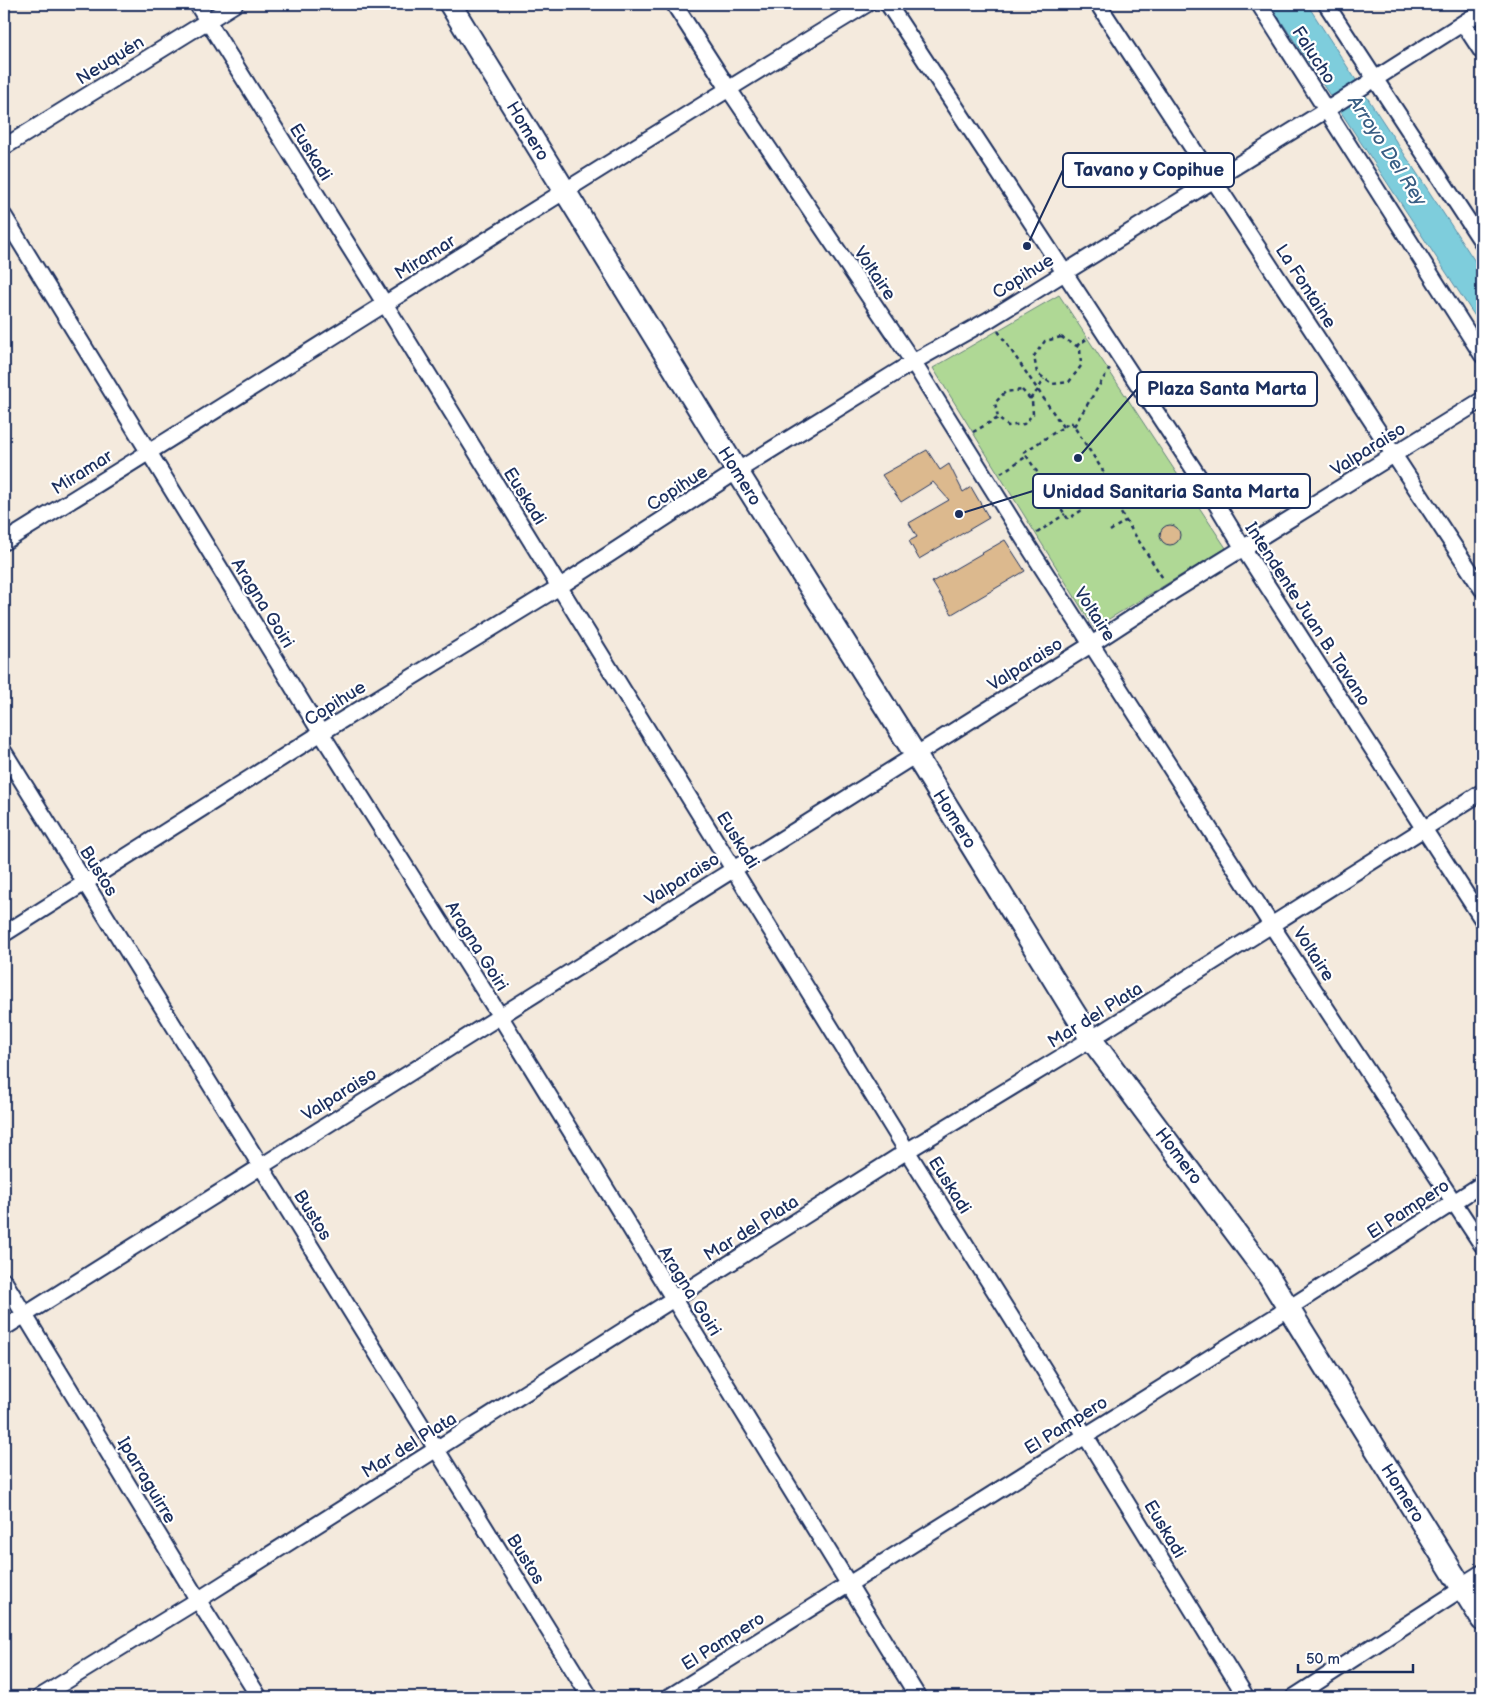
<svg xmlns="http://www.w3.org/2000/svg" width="1486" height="1701" font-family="'Balsamiq Sans',sans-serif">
<rect width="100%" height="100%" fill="#f4eadd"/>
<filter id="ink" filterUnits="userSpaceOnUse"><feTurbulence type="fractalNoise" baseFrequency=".02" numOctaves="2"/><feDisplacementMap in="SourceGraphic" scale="10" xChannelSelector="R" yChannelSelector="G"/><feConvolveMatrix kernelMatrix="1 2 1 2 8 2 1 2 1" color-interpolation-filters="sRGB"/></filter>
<g filter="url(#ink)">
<path fill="#afd895" stroke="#65847a" d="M1059 295 1226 548 1094 628 933 368Z"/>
<path fill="#7ecddc" stroke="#568eaa" d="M1270 4H1307L1374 108 1482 272V327Z"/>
<path fill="#dcb98e" stroke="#1b2f5e" d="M927 450 940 470 949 464 963 492 971 487 989 518 919 559 909 541 917 537 909 523 949 500 933 482 901 502 882 475Z
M1160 535a10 10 0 1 1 20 0a10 10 0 1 1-20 0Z
M1005 540 1025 571 952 614 932 582Z"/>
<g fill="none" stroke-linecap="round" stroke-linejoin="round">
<defs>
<path id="street" d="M197 4 385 304 907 1151 1085 1435 1246 1697
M674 4 728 88 913 362 1025 541 1272 926 1482 1245
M888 4 1214 500 1243 548 1482 919
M1098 4 1482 589
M1259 4 1482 355
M1326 4 1482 242
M1463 23 1482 52
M4 147 235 4
M4 216 321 733 500 1016 918 1697
M4 542C293 364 577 180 867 4
M4 752 590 1697
M4 934 321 733 559 587 737 471 913 362 990 319 1331 107 1482 11
M4 1281 198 1600 259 1697
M4 1328 1092 644 1172 592 1482 400
M40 1697 198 1600 907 1151 1091 1039 1482 792
M669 1697 1289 1308 1482 1184
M1294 1697 1463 1588"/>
<path id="secondary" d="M450 4 737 471 915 754 1072 1009 1091 1039 1269 1277 1482 1620
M1463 1588 1482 1576"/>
</defs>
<use href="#street" stroke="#1b2f5e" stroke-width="19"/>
<use href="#secondary" stroke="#1b2f5e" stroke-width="25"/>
<path stroke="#1b2f5e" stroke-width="2.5" stroke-dasharray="4 4" stroke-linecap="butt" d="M998 331 1063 427
M1061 337 1080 348 1081 366 1069 382 1052 384 1037 373 1034 356 1045 341Z
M1076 346 1090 337
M1022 390 1032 401 1033 414 1024 424 1008 426 998 418 995 403 1005 392Z
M1030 399 1038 390 1044 379
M1071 422 1115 489 1068 519 1024 452Z
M1074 426 1110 368
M973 432 998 418
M1001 473 1027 456
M1112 483 1194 497
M1108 493 1164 580
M1110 531 1125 521
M1037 533 1065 514"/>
<use href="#street" stroke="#fff" stroke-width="15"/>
<use href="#secondary" stroke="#fff" stroke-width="21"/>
</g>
</g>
<g text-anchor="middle" stroke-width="4.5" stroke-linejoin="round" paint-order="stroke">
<g font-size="18" fill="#1b2f5e" stroke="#fff">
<text transform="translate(1314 55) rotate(57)" y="6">Falucho</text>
<text transform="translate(110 60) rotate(-32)" y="6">Neuquén</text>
<text transform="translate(528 131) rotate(59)" y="6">Homero</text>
<text transform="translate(311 152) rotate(58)" y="6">Euskadi</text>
<text transform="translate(425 257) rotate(-32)" y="6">Miramar</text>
<text transform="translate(875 273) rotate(56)" y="6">Voltaire</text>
<text transform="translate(1023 276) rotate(-32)" y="6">Copihue</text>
<text transform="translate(1306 286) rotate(57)" y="6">La Fontaine</text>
<text transform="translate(1368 449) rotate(-32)" y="6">Valparaiso</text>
<text transform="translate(82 472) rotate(-32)" y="6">Miramar</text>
<text transform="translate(740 476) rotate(58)" y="6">Homero</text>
<text transform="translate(677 488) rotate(-33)" y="6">Copihue</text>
<text transform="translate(525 496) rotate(58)" y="6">Euskadi</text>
<text transform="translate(263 603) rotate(58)" y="6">Aragna Goiri</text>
<text transform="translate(1095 614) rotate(57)" y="6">Voltaire</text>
<text transform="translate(1308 614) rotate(57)" y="6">Intendente Juan B. Tavano</text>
<text transform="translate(1025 664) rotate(-32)" y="6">Valparaiso</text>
<text transform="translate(335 703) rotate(-32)" y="6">Copihue</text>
<text transform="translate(955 819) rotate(58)" y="6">Homero</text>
<text transform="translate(738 840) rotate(58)" y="6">Euskadi</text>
<text transform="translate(99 871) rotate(58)" y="6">Bustos</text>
<text transform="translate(682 879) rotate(-32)" y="6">Valparaiso</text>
<text transform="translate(477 946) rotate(58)" y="6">Aragna Goiri</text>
<text transform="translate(1314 954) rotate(57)" y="6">Voltaire</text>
<text transform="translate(1095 1015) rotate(-32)" y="6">Mar del Plata</text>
<text transform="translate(339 1094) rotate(-32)" y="6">Valparaiso</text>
<text transform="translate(1179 1156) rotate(53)" y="6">Homero</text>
<text transform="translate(950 1185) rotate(58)" y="6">Euskadi</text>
<text transform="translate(1408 1209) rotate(-33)" y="6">El Pampero</text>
<text transform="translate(313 1215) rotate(58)" y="6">Bustos</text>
<text transform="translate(751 1228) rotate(-32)" y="6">Mar del Plata</text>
<text transform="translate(690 1291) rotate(58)" y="6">Aragna Goiri</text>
<text transform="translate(1066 1425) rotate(-32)" y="6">El Pampero</text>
<text transform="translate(409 1445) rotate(-32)" y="6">Mar del Plata</text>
<text transform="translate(147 1480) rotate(59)" y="6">Iparraguirre</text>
<text transform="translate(1403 1493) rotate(58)" y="6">Homero</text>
<text transform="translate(1165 1529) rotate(59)" y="6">Euskadi</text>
<text transform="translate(526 1559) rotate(58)" y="6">Bustos</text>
<text transform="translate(723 1641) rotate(-32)" y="6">El Pampero</text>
</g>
<g font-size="19" font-style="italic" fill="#395e84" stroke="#fff">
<text transform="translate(1388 150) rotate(57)" y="7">Arroyo Del Rey</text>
</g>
</g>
<path fill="none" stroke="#1b2f5e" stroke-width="2" d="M1027 246L1063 170M1078 458L1137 389M959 514L1033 491"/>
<g fill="#1b2f5e" stroke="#fff" stroke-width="2">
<circle cx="1027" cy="246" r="5"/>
<circle cx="1078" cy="458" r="5"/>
<circle cx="959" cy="514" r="5"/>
</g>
<g fill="#fff" stroke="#1b2f5e" stroke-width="2">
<rect x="1063" y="153" width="171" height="34" rx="5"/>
<rect x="1137" y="372" width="180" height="34" rx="5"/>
<rect x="1033" y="474" width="277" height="34" rx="5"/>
</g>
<g font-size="19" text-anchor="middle" font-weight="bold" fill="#1b2f5e">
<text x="1149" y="176">Tavano y Copihue</text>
<text x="1227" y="395">Plaza Santa Marta</text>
<text x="1171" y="498">Unidad Sanitaria Santa Marta</text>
</g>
<rect width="1486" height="1701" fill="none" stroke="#fff" stroke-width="20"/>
<rect x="10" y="10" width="1466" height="1681" fill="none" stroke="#1b2f5e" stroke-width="2" filter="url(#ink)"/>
<path d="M1298 1664v8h115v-8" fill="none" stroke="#1b2f5e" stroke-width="2.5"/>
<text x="1306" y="1664" font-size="15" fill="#1b2f5e" stroke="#ffffff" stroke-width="4" paint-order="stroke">50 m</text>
</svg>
